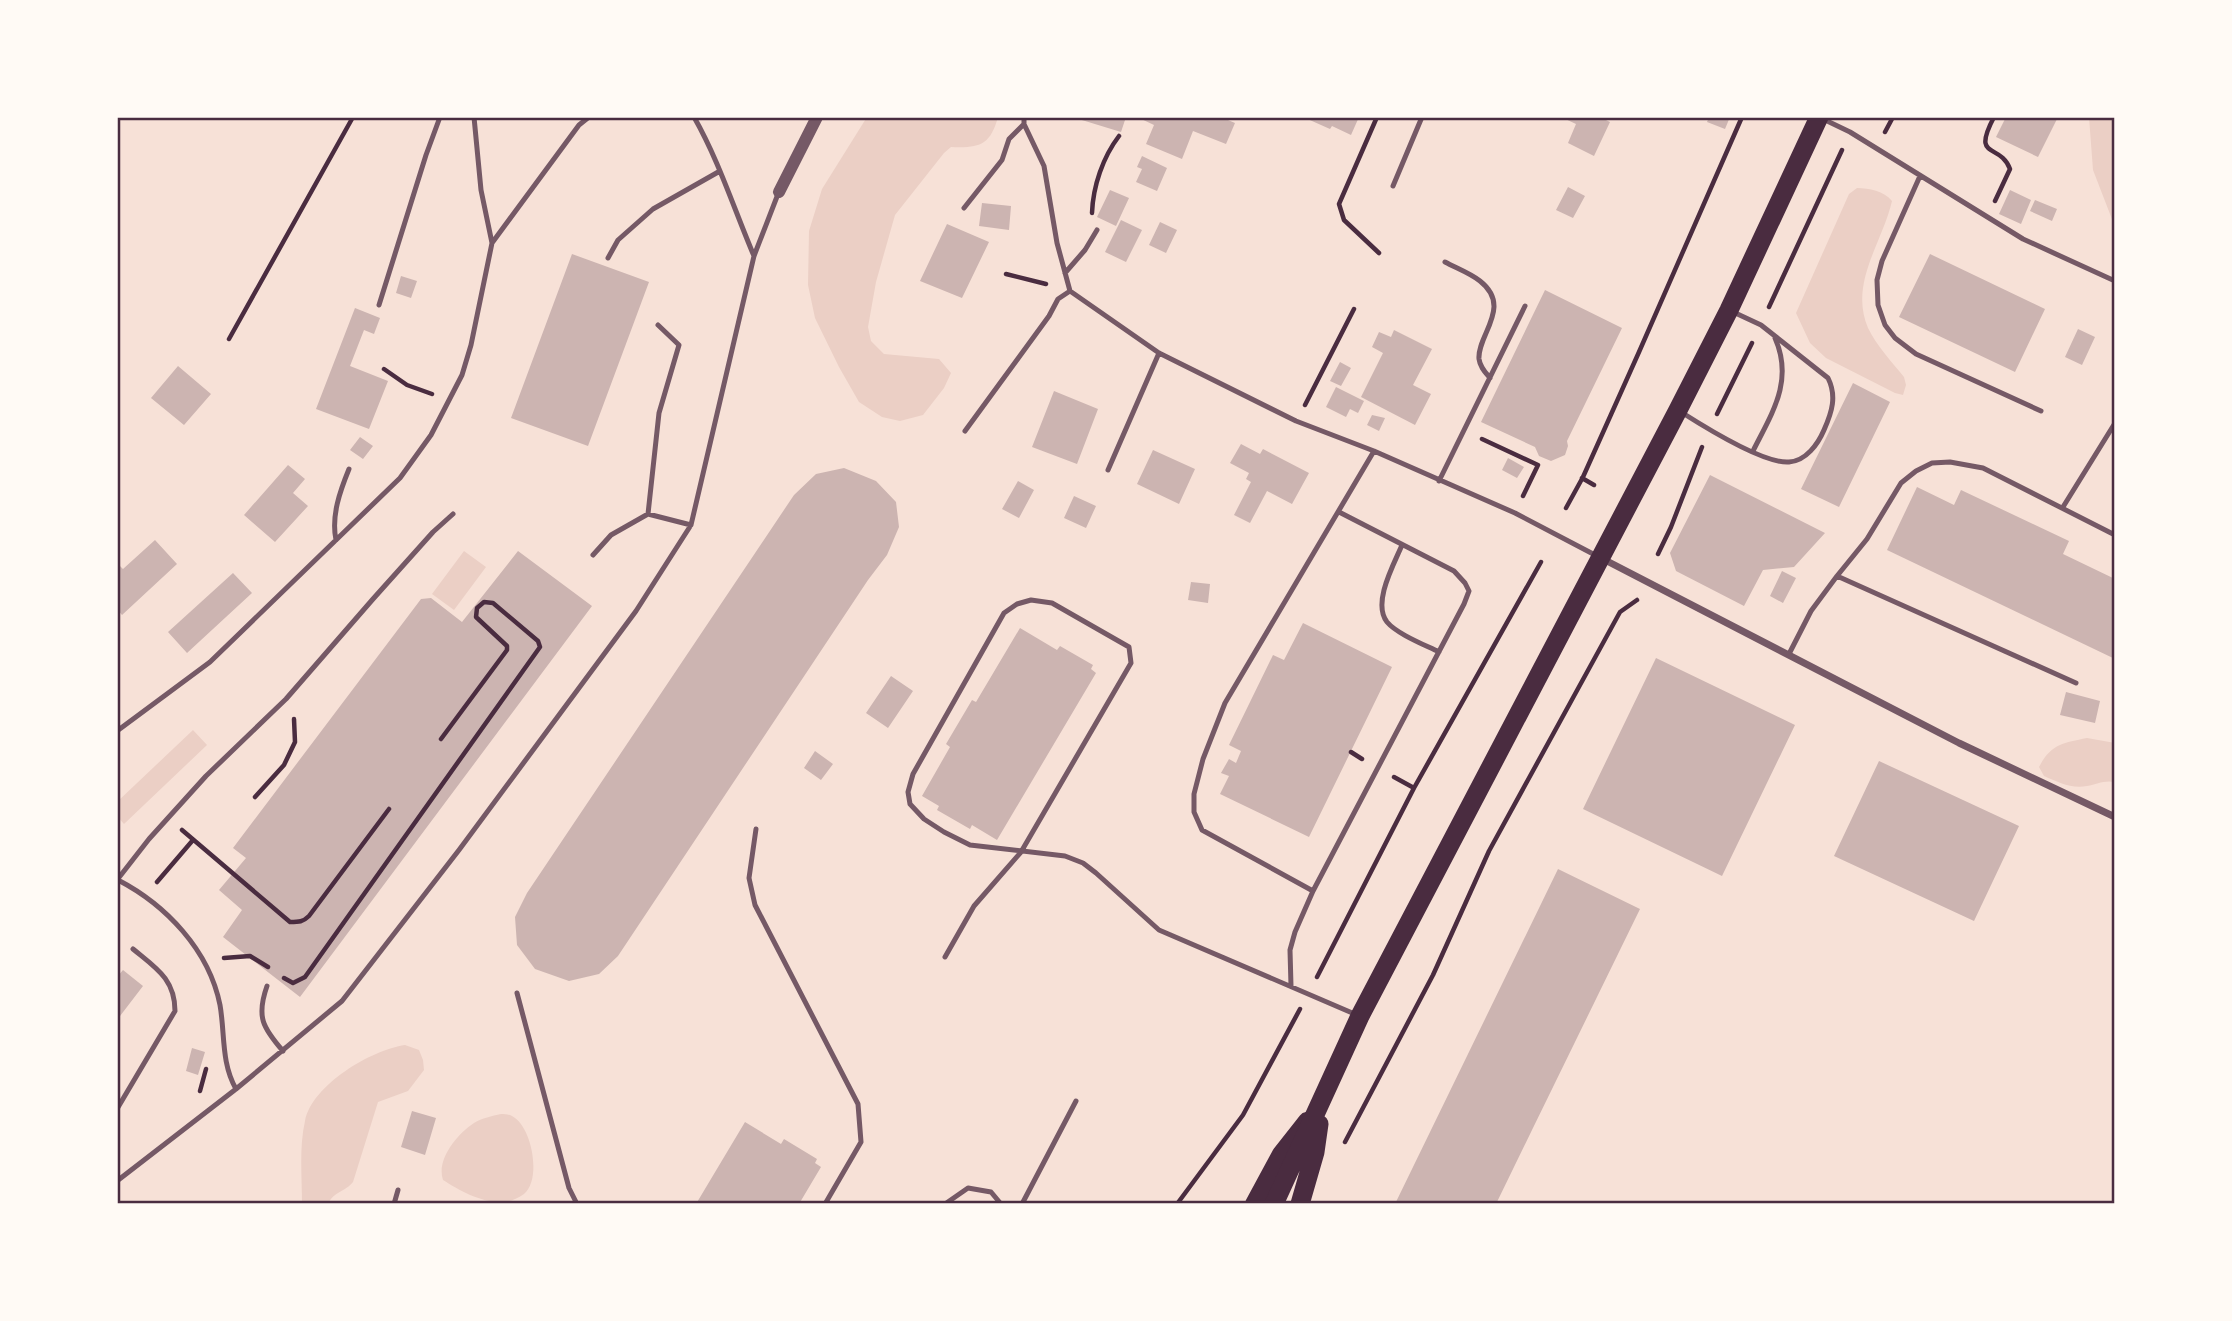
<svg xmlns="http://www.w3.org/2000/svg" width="2232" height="1321" font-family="Spectral,serif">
<rect width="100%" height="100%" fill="#f7e1d7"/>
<path fill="#ebcfc5" d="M867 117H998C990 146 979 148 951 147L944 153 895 215 876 282 868 327 871 341 884 354 939 359 951 373 944 388 923 415 900 421 882 417 859 402 839 367 815 318 808 285 809 231 822 189Z
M2089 117H2115V227L2093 170Z
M1857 188C1869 188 1884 191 1892 201 1882 244 1849 283 1868 328 1876 345 1892 362 1904 377L1906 385 1903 395 1895 393 1826 358 1810 343 1796 313 1849 194Z
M464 551 486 567 454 610 432 594Z
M193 730 207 745 124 824 117 816V802Z
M2087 738 2115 743V782C2104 780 2097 784 2087 786 2071 789 2058 782 2044 776L2039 767C2051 744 2063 743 2087 738Z
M405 1045 419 1050 423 1060 424 1070 408 1091 378 1102 353 1182C345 1192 334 1191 328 1204H302C302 1177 299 1147 305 1121 312 1085 371 1050 405 1045Z
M501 1114C504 1114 508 1114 512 1116 532 1126 542 1179 524 1194 499 1213 465 1194 443 1180 436 1160 457 1134 474 1123 482 1118 492 1116 501 1114Z"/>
<path fill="#ccb4b1" d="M1072 117H1126L1121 132Z
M1137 117H1221L1235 123 1226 144 1193 131 1182 159 1146 144 1154 125Z
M1303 117H1359L1351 135 1332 126 1330 129Z
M1561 117H1600L1610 122 1594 156 1568 143 1576 124Z
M1709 117H1730L1725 129 1707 122Z
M2006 117H2058L2038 157 1996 137Z
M1142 156 1167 168 1157 191 1136 182 1142 169 1137 167Z
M1568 187 1585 196 1573 218 1556 210Z
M1110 190 1129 198 1116 226 1097 217Z
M2010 190 2031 200 2021 224 1999 214Z
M2035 200 2057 209 2052 221 2030 211Z
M982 203 1011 206 1009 230 979 226Z
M1121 220 1142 230 1126 262 1105 252Z
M1160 222 1177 230 1166 253 1149 245Z
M947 224 989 242 962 298 920 281Z
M572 254 649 282 588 446 511 418Z
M1930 254 2045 309 2015 372 1899 317Z
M401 276 417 281 411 298 396 293Z
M1545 290 1622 328 1567 441 1568 446 1565 455 1551 461 1539 456 1535 447 1481 422Z
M355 308 380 318 374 334 364 330 350 366 388 381 369 429 316 409Z
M2078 329 2095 337 2082 365 2065 357Z
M1394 330 1432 349 1413 385 1431 394 1415 425 1361 397 1383 353 1372 347 1379 332 1391 337Z
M1340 362 1351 368 1341 386 1330 381Z
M178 366 211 394 184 425 151 398Z
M1853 383 1890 402 1839 507 1801 489Z
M1336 387 1364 401 1358 413 1350 409 1346 417 1326 407Z
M1054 391 1098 409 1077 464 1032 447Z
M1372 415 1385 418 1379 431 1367 425Z
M360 437 373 446 363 459 350 450Z
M1241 444 1260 454 1263 449 1309 473 1292 504 1267 491 1250 523 1234 515 1251 482 1246 479 1249 473 1230 463Z
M1153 450 1195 469 1179 504 1137 484Z
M1508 458 1524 467 1517 478 1502 470Z
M288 465 305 479 293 493 308 506 275 542 244 515Z
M844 468 876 481 896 502 899 527 887 555 868 580 618 956 599 974 569 981 535 969 517 945 515 917 527 893 794 495 816 474Z
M1710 475 1825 533 1794 567 1763 570 1744 606 1676 571 1670 553Z
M1018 481 1034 490 1019 518 1002 509Z
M1917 487 1954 505 1961 490 2069 541 2063 554 2115 579V659L1887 550Z
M1074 496 1096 506 1086 528 1064 518Z
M155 540 177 564 122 615 117 609V563L123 569Z
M518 551 592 606 300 997 223 937 242 910 219 890 246 858 233 848 421 599 431 598 462 622Z
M1782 571 1796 578 1783 603 1770 596Z
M233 573 252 593 187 653 168 632Z
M1191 582 1210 584 1208 603 1188 600Z
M1303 623 1392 667 1309 837 1220 794 1229 776 1221 773 1229 759 1236 763 1241 751 1229 745 1273 655 1284 660Z
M1020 628 1057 650 1060 646 1093 665 1091 669 1096 673 997 840 972 825 970 829 937 810 939 806 922 796 950 747 946 744 972 700 976 702Z
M1656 658 1795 725 1722 876 1583 809Z
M891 676 913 691 888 728 866 713Z
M2066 692 2100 701 2095 723 2060 715Z
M815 751 833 764 821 780 804 768Z
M1879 761 2019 826 1974 921 1834 856Z
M1558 869 1640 909 1532 1130 1496 1204H1395Z
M123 970 143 986 117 1020V977Z
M192 1048 205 1052 198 1075 186 1071Z
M412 1111 436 1118 425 1155 401 1147Z
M745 1122 781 1144 784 1139 817 1159 815 1163 821 1167 799 1204H696Z"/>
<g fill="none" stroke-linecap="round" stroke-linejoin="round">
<path stroke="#4a2c40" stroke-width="4.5" d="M1377 117 1339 204 1344 220 1379 253
M1994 117C1971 161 2000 142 2010 169L1995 201
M1885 132 1893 117
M1092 213C1093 186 1103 157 1119 136
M1006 274 1046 284
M1769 307 1842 150
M229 339 353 117
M384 369 407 385 432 394
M1305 405 1354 309
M1717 414 1752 343
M1482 439 1538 465 1523 496
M1582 478 1594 485
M1566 508 1583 477 1639 352 1742 117
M1658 554 1671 527 1702 447
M1351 752 1362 759
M1394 777 1414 788
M255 797 284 765 295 742 294 719
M182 830 290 922C299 922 303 922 309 916L389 809
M157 882 193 840
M224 958 250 956 268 967
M1317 977 1414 788 1541 562
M284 978 293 983 305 977 540 647 538 641 493 603 484 602 477 608 476 617 507 646V650L441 739
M200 1091 206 1069
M1345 1142 1433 975 1489 851 1620 612 1637 600
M1177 1204 1243 1115 1300 1009"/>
<path stroke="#755966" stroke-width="5" d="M474 117 481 190 492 243
M694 117C719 161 734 209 754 256
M1024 117V124L1044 166 1057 243 1070 291
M1823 119 1850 132 2023 239 2115 281
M1920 176 1882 261 1877 280 1878 305 1885 325 1895 338 1916 354 2041 411
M1393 186 1422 117
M964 208 1002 160 1009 139 1024 124
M608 258 618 240 653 209 720 171
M1445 262C1456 268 1470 273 1480 281 1513 307 1477 335 1479 359 1480 367 1485 372 1490 378
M1065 273 1085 250 1097 230
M1070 291 1159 353 1296 421 1374 451 1515 513 1597 556
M379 305 426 155 440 117
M1681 412C1703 426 1763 464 1789 462 1806 461 1818 444 1824 430 1832 412 1837 396 1828 378L1761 325 1731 311
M965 431 1049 316 1058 299 1070 291
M1753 451C1772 413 1794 381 1775 338
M1108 470 1159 353
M1439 481 1525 306
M2063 507 2115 423
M648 514 659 413 679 345 658 325
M336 540C331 516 340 491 349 469
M1402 545C1394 564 1372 603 1387 622 1397 634 1425 645 1439 652
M593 555 611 535 648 514 691 525
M1837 576 1867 539 1901 483 1916 471 1932 463 1950 462 1983 468 2115 535
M1789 654 1811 611 1837 576 2076 683
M117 731 210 662 400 478 431 435 462 375 471 345 492 243 579 125 589 117
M756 829 749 878 755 905 858 1104 861 1142 825 1204
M117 880 149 839 206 776 286 699 373 599 433 532 453 514
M118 880C166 905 209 950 220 1005 225 1033 221 1063 236 1089
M1313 891 1202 830 1194 812V794L1203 759 1225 703 1374 451
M945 957 974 906 1021 852 1131 663 1129 647 1052 603 1031 600 1017 604 1004 613 913 774 908 792 910 804 924 819 944 832 970 845 1065 856 1083 863 1096 873 1159 930 1357 1015
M267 986C256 1017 263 1028 283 1051
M1291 986 1290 950 1295 932 1313 891 1464 604 1469 591 1465 583 1454 571 1339 512
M517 993 569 1188 577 1204
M117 1109 175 1011C175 979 156 968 133 949
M117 1181 236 1089 342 1001 459 850 636 611 691 525 754 256 778 194
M394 1204 398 1190
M945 1204 968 1188 991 1192 1001 1204
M1022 1204 1076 1101"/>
<path stroke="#755966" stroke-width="7" d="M1603 559 1959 743 2115 817"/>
<path stroke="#755966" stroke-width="12" d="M779 192 817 117"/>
<path stroke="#4a2c40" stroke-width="18" d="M1254 1204 1281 1154 1307 1121"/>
<path stroke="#4a2c40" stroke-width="19" d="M1274 1204 1360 1016 1678 410 1729 310 1819 117
M1300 1204 1315 1152 1319 1124"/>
</g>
<rect width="2232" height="1321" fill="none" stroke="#fffaf5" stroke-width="238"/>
<rect x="119" y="119" width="1994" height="1083" fill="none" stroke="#4a2c40" stroke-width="2.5"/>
</svg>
